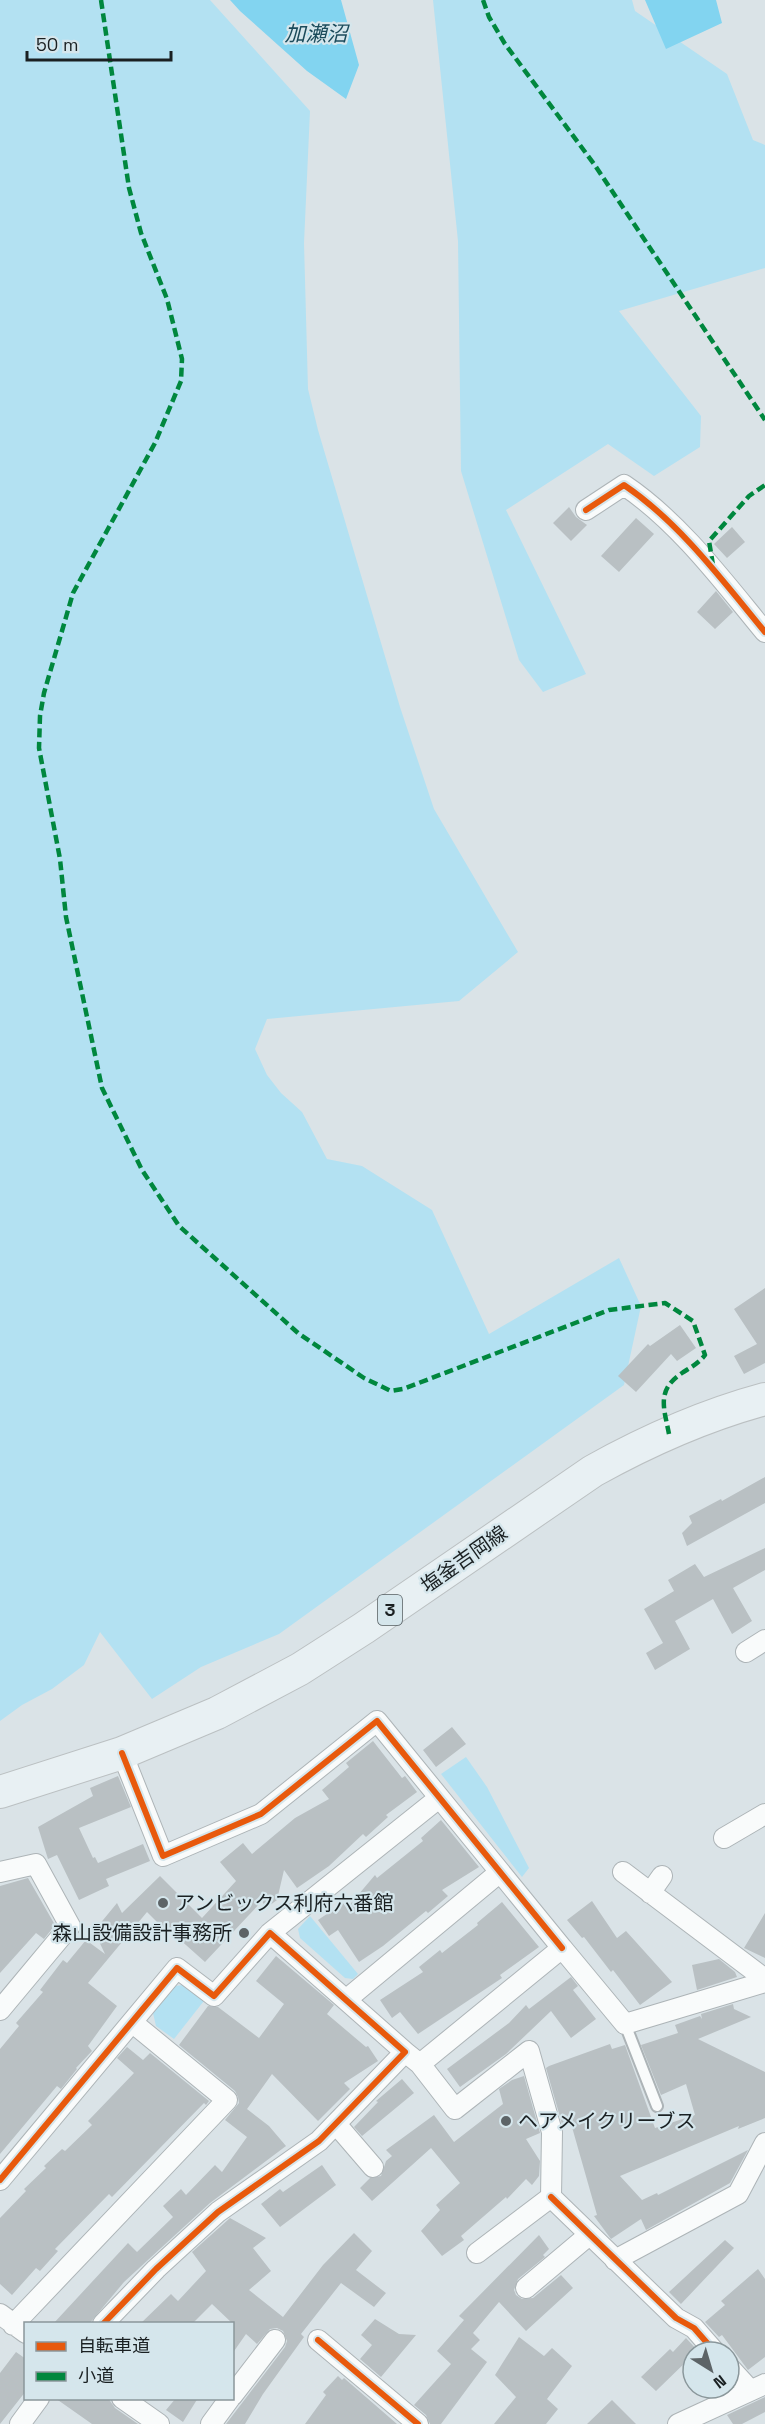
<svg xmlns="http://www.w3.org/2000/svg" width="765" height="2424" font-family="'Space Grotesk','Noto Sans JP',sans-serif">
<rect width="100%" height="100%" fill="#dae3e7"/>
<path fill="#b3e1f2" d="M0 0H210L310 111 304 243 308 389 318 430 400 707 434 809 518 952 459 1001 267 1019 255 1049 267 1075 281 1093 302 1112 327 1159 362 1166 432 1210 489 1334 619 1258 641 1306 624 1385 279 1634 201 1667 152 1699 100 1632 84 1665 52 1689 22 1705 0 1721Z
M433 0H632L635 11 727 74 753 140 765 145V268L619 311 701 416 700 447 654 476 608 444 506 510 586 674 543 692 519 660 461 471 458 241Z
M466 1757 487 1787 529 1868 522 1877 441 1774Z
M310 1916 358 1974 353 1979 345 1978 300 1938 298 1929Z
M191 1984 207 1997 174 2039 156 2026 153 2013 175 1986Z"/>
<path fill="#82d4f0" d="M230 0H341L359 65 346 99 307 71 240 11Z
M645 0H716L722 23 666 49Z"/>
<path fill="#b9c0c3" d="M569 507 576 517 587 525 571 541 553 523Z
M636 518 654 534 619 572 601 556Z
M732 527 745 542 727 558 714 544Z
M716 591 733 612 715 629 697 612Z
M765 1288V1363L744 1374 734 1356 757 1344 734 1309Z
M680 1325 696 1348 677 1361 671 1354 636 1392 618 1376 648 1344 650 1346Z
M765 1477V1503L687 1546 682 1533 692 1523 689 1516 721 1499 722 1501Z
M765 1548V1570L733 1588 752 1621 732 1634 713 1599 675 1621 690 1649 655 1670 646 1653 663 1643 644 1609 674 1591 668 1580 695 1564 704 1577Z
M452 1727 466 1744 436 1767 423 1750Z
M373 1741 402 1778 405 1776 417 1792 386 1815 388 1817 366 1837 363 1834 329 1866 297 1888 284 1870 277 1900 266 1908 262 1901 205 1962 168 1929 166 1931 147 1912 88 1983 117 2006 88 2046 92 2051 76 2068 77 2069 61 2089 57 2086 0 2154V2049L19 2026 16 2023 43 1992 40 1990 63 1960 67 1963 86 1940 105 1954 94 1931 117 1903 122 1913 160 1876 202 1918 236 1881 220 1862 243 1843 252 1854 295 1818 329 1799 322 1790 349 1767 346 1763Z
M118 1776 131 1807 79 1828 93 1858 95 1857 98 1863 143 1844 150 1861 106 1879 109 1886 79 1900 57 1855 48 1859 38 1827 93 1796 90 1788Z
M441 1820 479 1867 442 1890 448 1896 428 1913 426 1911 383 1946 359 1962 338 1930 329 1936 318 1920 343 1903 347 1908 375 1875 377 1878 423 1841 421 1838Z
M28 1878 55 1925 44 1939 36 1933 0 1973V1886Z
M592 1901 617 1938 626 1931 672 1982 640 2005 613 1970 611 1972 584 1937 582 1938 567 1920Z
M502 1902 539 1947 500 1975 502 1978 418 2034 400 2012 392 2018 380 2000 423 1972 419 1967 440 1950 442 1953 478 1925 477 1923Z
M765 1913V1958L744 1948Z
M276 1956 334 2005 327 2014 366 2047 368 2046 378 2061 344 2083 350 2089 318 2121 272 2074 247 2109 269 2126 286 2146 210 2203 124 2282 89 2324H53L128 2243 137 2252 173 2217 163 2206 181 2189 186 2195 215 2165 222 2172 247 2137 225 2120 239 2103 238 2097 235 2091 179 2045 208 2006 218 2007 259 2038 284 2004 256 1981Z
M719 1959 735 1972 737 1977 697 1990 692 1965Z
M571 1977 578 1986 573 1990 596 2019 571 2038 551 2011 506 2054 460 2087 447 2069 509 2023 526 2005 529 2009Z
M733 2004 734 2009 751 2017 698 2039 765 2072V2118L738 2129 739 2126 620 2176 642 2200 657 2193 658 2195 748 2150 730 2183 646 2230 641 2219 611 2239 594 2216 597 2215 570 2120 562 2124 546 2068 549 2066 610 2044 612 2049 625 2045 655 2128 695 2115 686 2084 661 2095 641 2045 678 2033 675 2025 700 2016 702 2019 701 2014Z
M127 2047 143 2060 150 2053 209 2101 206 2105 204 2103 112 2197 109 2194 55 2249 58 2251 40 2271 36 2268 12 2295 0 2284V2218L26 2191 24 2189 46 2168 44 2166 62 2149 65 2151 92 2125 88 2121 134 2073 117 2058Z
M524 2076 540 2133 526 2139 540 2161 539 2176 532 2185 526 2179 507 2199 506 2197 461 2236 464 2240 442 2256 421 2231 440 2210 436 2205 460 2183 431 2148 372 2201 360 2188 370 2178 381 2176 386 2161 392 2156 386 2150 434 2115 454 2142 503 2104 499 2089 512 2080Z
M402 2079 414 2093 362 2136 354 2127 378 2102 376 2101Z
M322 2165 336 2185 280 2227 261 2204 280 2189 283 2192Z
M230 2218 266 2238 253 2248 271 2271 249 2290 283 2317 323 2265 354 2233 372 2251 356 2270 386 2293 374 2307 341 2283 301 2334 304 2337 263 2394 245 2424H226L285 2347 287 2341 283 2331 277 2328 270 2329 257 2344 246 2334 232 2354V2323L212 2304 192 2324H140L171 2294 178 2301 206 2271 192 2252Z
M539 2235 549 2249 543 2255 545 2257 518 2279 514 2290 516 2295 522 2299 533 2298 561 2275 573 2288 526 2331 499 2302 473 2333 480 2340 471 2349 487 2362 441 2424H430L426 2415 414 2405 451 2364 437 2351 464 2320 459 2316Z
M725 2240 734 2248 681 2304 669 2292Z
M758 2269 765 2279V2357L748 2370 722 2335 719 2337 705 2322 725 2305 721 2301Z
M375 2319 399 2334 416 2335 381 2377 360 2359 372 2345 361 2335Z
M519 2337 544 2356 552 2348 572 2366 547 2399 558 2409 546 2424H494L516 2397 495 2375Z
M686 2338 699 2352H693V2358L691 2357 656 2391 641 2377 670 2349 673 2352Z
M16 2352 26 2359V2391L0 2424V2373Z
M338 2376 342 2380 344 2378 397 2424H305L326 2395 323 2392Z
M765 2397V2412L742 2424H733L727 2415Z
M55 2398H108L115 2408 138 2424H92Z
M176 2398H198L183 2422 166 2410Z
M612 2400 636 2424H587Z"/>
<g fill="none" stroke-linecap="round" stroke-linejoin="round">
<defs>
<path id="service" d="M625 2024 657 2106"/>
<path id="minor" d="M586 510 624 485C679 522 723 581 765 632
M746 1652 765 1640
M122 1753 163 1856 261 1814 377 1721 562 1948
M724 1838 765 1814
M0 1872 36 1864 70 1926 0 2010
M623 1872 765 1979
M650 1893 662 1876
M270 1933 439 1798
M347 1999 500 1872
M405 2052 420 2064 562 1948 625 2024 765 1982
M420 2064 455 2109 529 2051 552 2132 551 2197 477 2253
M336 2124 373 2167
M0 2180 177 1968 214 1996 270 1933 405 2052 319 2141 218 2212 156 2269 103 2324
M551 2197 676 2318 694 2328 715 2352
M615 2260 738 2194 765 2143
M526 2288 589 2235
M0 2314 26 2333
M13 2325 227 2100 133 2023
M318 2340 418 2424
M729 2367 750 2390
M232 2396 275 2340
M122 2398 159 2424
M20 2424 39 2398
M211 2424 230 2398
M678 2424 765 2384"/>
<path id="primary" d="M0 1792 122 1753 217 1713 300 1669 364 1628 593 1471C647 1441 706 1415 765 1399"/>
</defs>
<use href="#service" stroke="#adb4b7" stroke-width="14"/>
<use href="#minor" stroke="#adb4b7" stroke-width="22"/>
<use href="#primary" stroke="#bbc0c2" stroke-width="34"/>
<use href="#service" stroke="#f9fbfb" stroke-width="10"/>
<use href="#minor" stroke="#f9fbfb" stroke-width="20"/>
<use href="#primary" stroke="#e8f0f3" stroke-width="32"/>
<path stroke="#00873e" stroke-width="4.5" stroke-dasharray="9 4.5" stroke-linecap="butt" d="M101 0 129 188 141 233 167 299 182 359 181 381 155 443 73 593 44 693 40 716 39 748 60 859 66 917 102 1088 142 1170 179 1226 298 1333 364 1378 391 1391 403 1389 609 1310 665 1303 693 1321 705 1355C699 1363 691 1367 682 1373 656 1390 664 1408 669 1434
M483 0 489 17 505 44 594 164 765 420
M713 565 709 541 749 496 765 485"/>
<defs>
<path id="cycleway" d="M586 510 624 485C679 522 723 581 765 632
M122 1753 163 1856 261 1814 377 1721 562 1948
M0 2180 177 1968 214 1996 270 1933 405 2052 319 2141 218 2212 156 2269 103 2324
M551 2197 676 2318 694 2328 715 2352
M318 2340 418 2424"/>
</defs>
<use href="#cycleway" stroke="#d5e6ec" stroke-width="10"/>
<use href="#cycleway" stroke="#e8590c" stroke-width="6"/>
</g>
<g fill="#5d6467" stroke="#d5e6ec" stroke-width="2">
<circle cx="163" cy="1903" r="6"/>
<circle cx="244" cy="1933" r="6"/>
<circle cx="506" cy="2121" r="6"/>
</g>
<g text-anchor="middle" stroke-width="4.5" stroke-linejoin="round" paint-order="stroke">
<rect fill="#d5e6ec" stroke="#525b5f" stroke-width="1.5" x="378" y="1595" width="24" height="30" rx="4.5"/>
<g font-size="18" font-weight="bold" fill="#1a2022">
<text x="390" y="1616">3</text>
</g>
<g font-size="20" fill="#1a2022" stroke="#d5e6ec">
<text transform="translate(464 1559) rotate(-35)" y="7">塩釜吉岡線</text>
</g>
<g font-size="20" fill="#1a2022" stroke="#d5e6ec" text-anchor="start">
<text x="175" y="1910">アンビックス利府六番館</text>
<text x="232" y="1940" text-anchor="end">森山設備設計事務所</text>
<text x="518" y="2128">ヘアメイクリーブス</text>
</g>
<g font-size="21" font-style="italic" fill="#1a4a5a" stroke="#d5e6ec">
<text x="316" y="41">加瀬沼</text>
</g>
</g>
<rect x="24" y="2322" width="210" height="78" fill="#d5e6ec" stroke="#8a979b" stroke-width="1.5"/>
<rect x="36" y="2342" width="30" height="9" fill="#e8590c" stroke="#8a979b" stroke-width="1.5"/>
<text x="78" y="2352" font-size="18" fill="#1a2022">自転車道</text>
<rect x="36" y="2372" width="30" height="9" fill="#00873e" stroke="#8a979b" stroke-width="1.5"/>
<text x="78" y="2382" font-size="18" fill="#1a2022">小道</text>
<g transform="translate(711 2370) rotate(143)"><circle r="28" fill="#d5e6ec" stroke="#8a979b" stroke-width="1.5"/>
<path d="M0-4.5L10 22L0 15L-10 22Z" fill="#5d6467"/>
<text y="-9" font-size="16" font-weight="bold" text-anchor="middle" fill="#1a2022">N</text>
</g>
<path d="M27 51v9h144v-9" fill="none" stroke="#1a2022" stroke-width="3"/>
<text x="36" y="51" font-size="18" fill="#1a2022" stroke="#d5e6ec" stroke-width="4.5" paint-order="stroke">50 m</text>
</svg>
